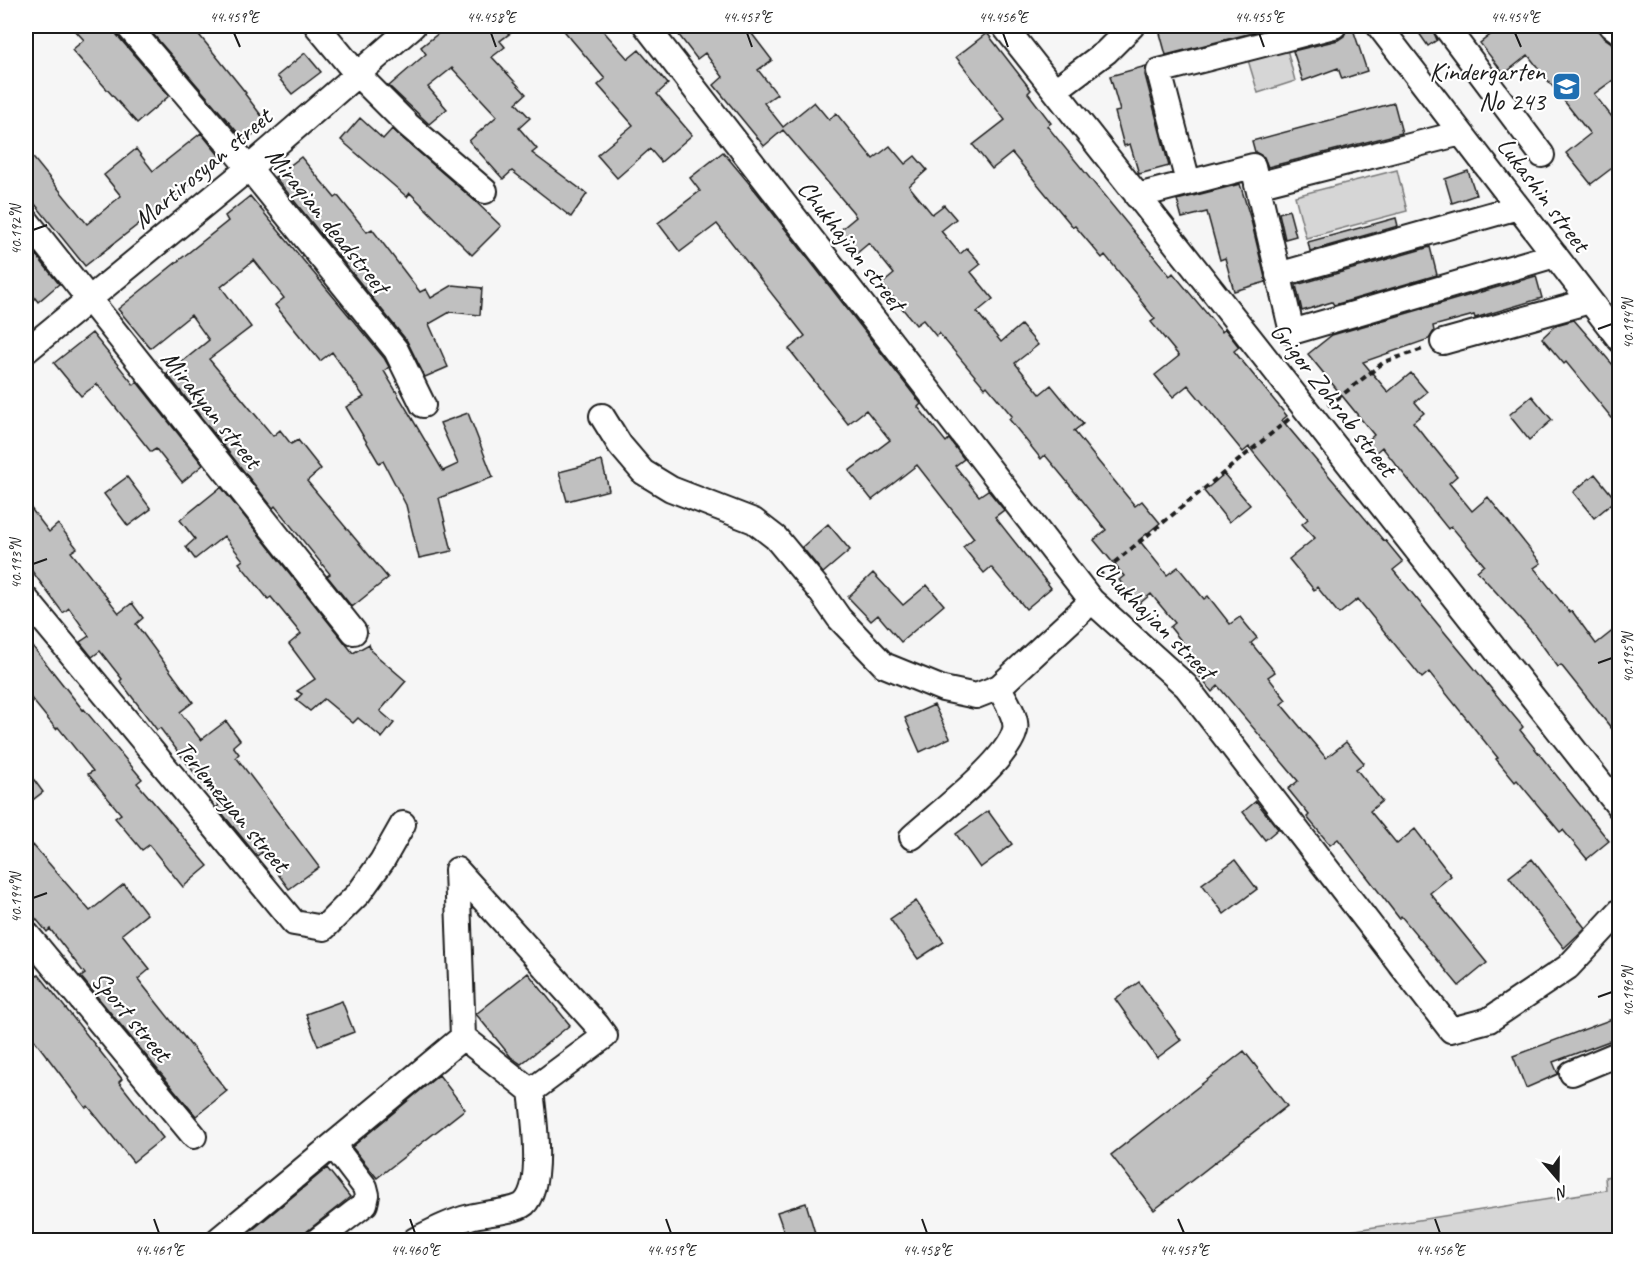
<svg xmlns="http://www.w3.org/2000/svg" width="1645" height="1266" font-family="Caveat,sans-serif">
<rect width="100%" height="100%" fill="#f6f6f6"/>
<filter id="ink" filterUnits="userSpaceOnUse"><feTurbulence type="fractalNoise" baseFrequency=".0167" numOctaves="2"/><feDisplacementMap in="SourceGraphic" scale="12" xChannelSelector="R" yChannelSelector="G"/><feConvolveMatrix kernelMatrix="1 2 1 2 8 2 1 2 1" color-interpolation-filters="sRGB"/></filter>
<g filter="url(#ink)">
<path fill="#d6d6d6" stroke="#797979" stroke-width="1.5" d="M1287 49 1295 81 1258 93 1248 60Z
M1397 170 1407 211 1306 238 1295 196Z
M1619 1175V1240H1293L1606 1190 1605 1177Z"/>
<path fill="#c0c0c0" stroke="#1c1c1c" stroke-width="1.5" d="M71 26H114L117 35 169 96 137 123 72 50 84 40Z
M146 26H192L246 93 245 94 267 123 245 141Z
M448 26H520L500 41 505 47 492 57 526 94 516 103 530 118 519 128 537 149 532 153 587 194 571 217 512 171 503 179 469 141 497 116 452 68 428 87 447 109 429 124 389 86 426 54 421 47Z
M560 26H599L628 59 639 50 668 84 657 94 692 135 661 162 650 149 617 178 597 155 633 125 598 85 605 79Z
M672 26H746L772 60 758 70 777 94 764 103 783 127 814 102 829 120 836 113 873 159 890 146 905 164 915 156 927 170 909 186 932 214 944 205 956 219 941 231 960 254 967 248 981 264 971 272 993 299 977 312 1001 342 1021 325 1038 345 1015 363 1040 394 1051 385 1083 424 1074 431 1098 461 1135 506 1142 501 1160 523 1139 540 1167 575 1178 567 1204 599 1208 596 1230 624 1240 617 1257 638 1251 643 1275 672 1268 677 1286 700 1281 704 1326 758 1346 742 1364 763 1356 769 1382 801 1370 811 1397 844 1415 829 1451 876 1430 893 1487 963 1459 986 1401 916 1399 918 1338 839 1330 845 1307 817 1309 815 1288 789 1298 781 1218 686 1212 692 1184 657 1190 652 1170 627 1175 623 1151 594 1139 604 1119 580 1124 576 1094 540 1106 530 1074 490 1045 455 1041 459 1009 419 1012 416 987 386 985 388 939 333 936 336 923 320 916 325 882 284 894 274 869 243 856 254 838 232 856 217 853 212 783 130 764 146 714 85 723 77 705 53 697 59Z
M1158 26H1279L1166 55Z
M1348 26H1352L1367 71 1342 79 1338 68 1303 81 1293 51 1338 40 1344 36Z
M1414 26H1431L1437 40 1428 46Z
M1502 26H1598L1599 32 1603 37 1613 44 1620 52V75L1594 94 1612 117 1620 111V162L1591 184 1566 153 1590 134 1528 55 1504 74 1480 43Z
M987 33 1031 90 1028 93 1051 123 1047 126 1170 276 1173 273 1222 332 1225 329 1239 347 1234 351 1287 416 1282 420 1384 541 1385 540 1403 562 1393 570 1523 727 1520 730 1609 841 1587 859 1563 830 1560 832 1517 780 1515 782 1496 759 1498 758 1429 672 1422 678 1358 599 1339 614 1317 587 1314 590 1289 559 1315 538 1302 524 1308 519 1249 447 1243 452 1188 385 1173 397 1155 375 1179 356 1151 322 1155 319 1140 300 1141 299 1105 255 1102 258 1075 226 1073 227 1012 153 992 169 973 145 1005 120 956 57Z
M305 53 321 72 292 94 277 76Z
M1146 66 1145 75 1169 166 1139 174 1130 144 1124 146 1115 112 1120 111 1110 76Z
M1394 103 1402 133 1268 167 1264 157 1255 152 1252 141Z
M360 118 383 139 392 129 475 201 501 226 472 255 410 193 407 197 341 140Z
M201 133 222 159 85 266 26 193V149L87 224 121 196 104 175 136 149 153 171Z
M723 152 758 194 921 404 918 407 946 442 949 439 964 459 955 466 979 496 988 490 1004 510 995 517 1051 588 1026 609 991 567 984 573 963 547 974 538 917 465 872 500 849 471 890 440 866 410 848 424 789 349 805 336 717 224 680 252 658 223 700 191 690 178Z
M301 157 335 198 338 196 367 232 372 229 420 292 426 289 431 298 453 285 482 288 480 315 450 312 429 324 448 367 425 377 407 341 275 177Z
M1468 171 1476 195 1452 203 1445 179Z
M1240 184 1251 220 1266 282 1234 291 1225 258 1220 260 1207 212 1182 218 1177 200Z
M250 196 384 358 389 367 384 371 443 471 458 464 440 423 468 413 493 477 439 498 452 551 419 558 406 505 383 461 379 463 346 407 364 397 332 352 320 361 275 305 284 298 254 260 221 287 251 327 209 359 273 436 280 430 291 444 298 440 321 469 307 481 388 578 352 607 327 576 330 574 275 506 273 508 167 374 209 340 191 315 150 348 118 309 228 221 225 216Z
M1289 210 1296 236 1285 239 1279 213Z
M1396 218 1398 226 1310 251 1308 242Z
M26 242 59 284 38 302 26 286Z
M1430 247 1437 275 1334 305 1332 302 1302 311 1296 285Z
M1536 276 1542 298 1475 318 1474 315 1433 326 1434 331 1429 339 1363 362 1388 392 1411 373 1427 392 1415 402 1424 413 1413 422 1457 476 1449 483 1472 511 1488 497 1541 563 1534 568 1570 613 1572 611 1596 644 1620 625V739L1561 665 1558 667 1534 634 1477 571 1484 565 1451 526 1448 529 1382 447 1374 454 1365 443 1374 435 1308 354 1332 335Z
M1574 320 1620 373V428L1566 362 1564 364 1542 338 1556 325Z
M92 333 134 385 137 382 203 465 182 482 156 449 151 452 97 384 81 396 54 363Z
M1532 396 1552 420 1529 440 1509 415Z
M602 461 609 490 567 501 559 472Z
M1224 474 1250 505 1229 522 1204 491Z
M1595 474 1616 500 1594 518 1573 492Z
M127 477 151 509 128 526 104 494Z
M221 487 353 653 369 644 371 651 406 681 380 711 394 723 382 738 358 718 353 723 324 699 310 711 296 700 302 694 297 691 315 679 289 644 301 634 271 597 268 599 239 563 243 560 224 536 195 559 186 547 195 539 180 520Z
M26 502 49 532 58 524 77 548 71 552 119 613 132 603 143 618 136 624 193 702 180 712 201 740 226 721 240 740 233 746 239 754 236 757 319 867 289 889 262 852 257 856 217 807 219 805 160 728 157 730 120 681 122 679 100 651 92 657 80 642 89 636 69 608 63 613 26 563Z
M828 524 850 550 823 573 802 547Z
M873 573 903 605 927 585 944 605 901 642 878 615 871 621 848 597Z
M26 638 83 710 84 709 142 779 137 783 208 866 183 887 149 845 142 850 115 818 121 814 88 774 93 771 58 727 56 729 26 692Z
M934 705 950 738 920 752 905 718Z
M26 769 43 792 26 805Z
M1256 801 1278 829 1265 840 1243 812Z
M988 811 1012 844 980 868 956 834Z
M33 845 90 911 124 884 147 914 122 934 150 969 138 979 227 1091 196 1116 81 977 85 974 50 929 47 932 26 907V852Z
M1532 859 1585 928 1564 948 1509 877Z
M1235 860 1257 889 1224 914 1202 884Z
M916 901 944 942 918 959 890 919Z
M26 963 37 976 39 975 87 1035 122 1079 119 1082 163 1138 133 1162 88 1106 86 1108 26 1029Z
M528 973 570 1025 521 1064 511 1057 476 1014Z
M1139 982 1181 1040 1157 1058 1115 999Z
M342 1001 354 1032 318 1046 306 1014Z
M1620 1016V1037L1553 1062 1558 1074 1526 1088 1513 1056Z
M1244 1051 1287 1106 1154 1210 1111 1155Z
M439 1075 465 1109 377 1178 352 1147Z
M327 1168 350 1197 296 1240H240Z
M806 1203 815 1233 795 1240H787L777 1212Z"/>
<g fill="none" stroke-linecap="round" stroke-linejoin="round">
<defs>
<path id="minor" d="M128 26 249 168 396 350 423 405
M317 26 356 73 408 125 485 191
M646 26 1092 601 1186 686 1451 1030 1489 1020 1568 967 1620 911
M1004 26 1620 808
M1379 26 1620 340
M1445 26 1542 155
M1612 26 1620 32
M1055 90 1106 52 1132 26
M1188 182 1159 71 1334 26
M1257 185 1461 133
M1137 196 1253 166 1292 332 1555 255
M26 220 354 632
M1278 275 1518 207
M1443 342 1590 301
M26 351 249 168 413 26
M602 416 620 445 643 472 671 489 754 521 776 538 820 591 839 618 884 665 943 689 976 696 999 687
M26 599 294 923 324 928 359 893 382 861 403 824
M912 837C936 815 1008 761 1015 730 1018 717 1004 699 999 687L1092 601
M26 933 194 1136
M463 1037 457 870 597 1025 605 1036 531 1091
M1572 1073 1620 1053
M218 1240 463 1037 531 1091C534 1116 544 1185 524 1204 514 1212 483 1213 470 1217 450 1222 433 1231 415 1240
M318 1240 365 1204 367 1195 365 1187 333 1145"/>
</defs>
<use href="#minor" stroke="#1c1c1c" stroke-width="28"/>
<path stroke="#1c1c1c" stroke-width="4" stroke-dasharray="6 4.5" stroke-linecap="butt" d="M1328 406 1384 362 1426 348
M1098 576 1289 419"/>
<use href="#minor" stroke="#fff" stroke-width="24"/>
</g>
</g>
<path fill="none" stroke="#1c1c1c" stroke-width="2" d="M234 33 240 47M491 33 496 47M747 33 752 47M1003 33 1008 47M1259 33 1264 47M1515 33 1521 47M33 230 47 225M1598 329 1612 324M33 564 47 559M1598 663 1612 658M33 898 47 893M1598 997 1612 992M154 1219 159 1233M410 1219 415 1233M666 1219 671 1233M922 1219 927 1233M1178 1219 1184 1233M1435 1219 1440 1233"/>
<defs>
<symbol id="school-square" viewBox="-11 -11 22 22"><rect x="-9" y="-9" width="18" height="18" rx="4" fill="#1f6fb2" stroke="#fff"/><path d="M0-5L7-2L0 1L-7-2ZM-4 1L0 2.5L4 1V4Q0 6-4 4Z" fill="#fff"/></symbol>
</defs>
<g fill-rule="evenodd">
<use href="#school-square" x="1550" y="70" width="33" height="33"/>
</g>
<g text-anchor="middle" stroke-width="4.5" stroke-linejoin="round" paint-order="stroke">
<g font-size="26" fill="#1c1c1c" stroke="#fff" text-anchor="end">
<text x="1545" y="80">Kindergarten<tspan x="1545" dy="30">No 243</tspan></text>
</g>
<g font-size="26" fill="#1c1c1c" stroke="#fff">
<text transform="translate(202 168) rotate(-40)" y="9">Martirosyan street</text>
<text transform="translate(1544 194) rotate(53)" y="9">Lukashin street</text>
<text transform="translate(328 220) rotate(51)" y="9">Miraqian deadstreet</text>
<text transform="translate(852 245) rotate(52)" y="9">Chukhajian street</text>
<text transform="translate(1334 399) rotate(52)" y="9">Grigor Zohrab street</text>
<text transform="translate(212 409) rotate(51)" y="9">Mirakyan street</text>
<text transform="translate(1156 619) rotate(45)" y="9">Chukhajian street</text>
<text transform="translate(233 806) rotate(50)" y="9">Terlemezyan street</text>
<text transform="translate(132 1016) rotate(50)" y="9">Sport street</text>
</g>
</g>
<rect width="1645" height="1266" fill="none" stroke="#fff" stroke-width="66"/>
<g transform="translate(1558 1179) rotate(160)" stroke="#ffffff" stroke-width="4.5" paint-order="stroke">
<path d="M0-4.5L10 22L0 15L-10 22Z" fill="#1c1c1c"/>
<text y="-9" font-size="16" font-weight="bold" text-anchor="middle" fill="#1c1c1c">N</text>
</g>
<rect x="33" y="33" width="1579" height="1200" fill="none" stroke="#1c1c1c" stroke-width="2"/>
<g font-size="15" text-anchor="middle" fill="#1c1c1c">
<text x="234" y="22">44.459°E</text>
<text x="491" y="22">44.458°E</text>
<text x="747" y="22">44.457°E</text>
<text x="1003" y="22">44.456°E</text>
<text x="1259" y="22">44.455°E</text>
<text x="1515" y="22">44.454°E</text>
<text transform="translate(16 230) rotate(-90)" y="5">40.192°N</text>
<text transform="translate(1628 324) rotate(-90)" y="5">40.194°N</text>
<text transform="translate(16 564) rotate(-90)" y="5">40.193°N</text>
<text transform="translate(1628 658) rotate(-90)" y="5">40.195°N</text>
<text transform="translate(16 898) rotate(-90)" y="5">40.194°N</text>
<text transform="translate(1628 992) rotate(-90)" y="5">40.196°N</text>
<text x="159" y="1255">44.461°E</text>
<text x="415" y="1255">44.460°E</text>
<text x="671" y="1255">44.459°E</text>
<text x="927" y="1255">44.458°E</text>
<text x="1184" y="1255">44.457°E</text>
<text x="1440" y="1255">44.456°E</text>
</g>
</svg>
